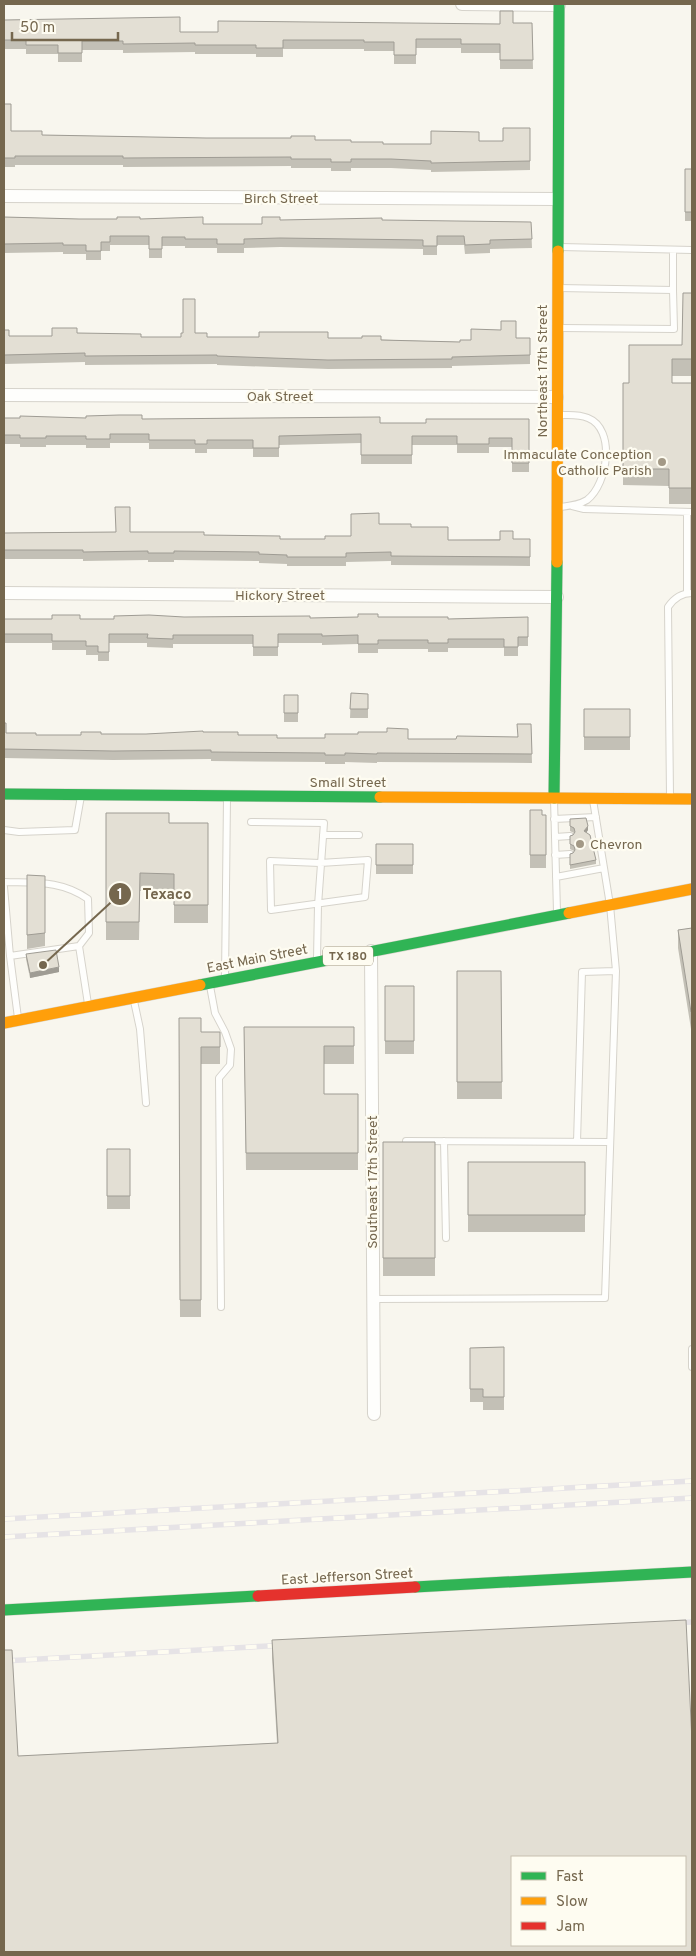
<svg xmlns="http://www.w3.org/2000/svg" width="696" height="1956" font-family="Overpass,sans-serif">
<rect width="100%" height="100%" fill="#f8f6ee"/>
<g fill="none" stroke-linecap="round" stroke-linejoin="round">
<defs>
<path id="lane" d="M561 247 692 250
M673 250V290
M559 288 673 290 674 329 561 328
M572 506 584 509 692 512
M560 507C569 506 579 505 587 500 608 484 616 429 588 418 579 414 570 415 561 415
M687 593V512
M670 796 668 607C674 598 681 593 692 593
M554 799 557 912
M554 819 596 817
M251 822 324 823 318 905 317 959
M4 830 19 832 75 830 81 796
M323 835H359
M555 837 570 836
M555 855 570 854
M368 860 365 897 271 910 270 861 320 863Z
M556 877 604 868
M4 882C35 883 61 880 88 899L89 933 79 946
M4 887 10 956 18 1018
M10 956 79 946 88 1004
M225 978 227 798
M210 986 215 1013 225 1032 231 1049 230 1065 219 1078 221 1307
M134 1001 140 1029 146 1103
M406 1141 610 1142
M444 1141 446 1238
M577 1142 582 972 616 971
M373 1299 605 1298 616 971 610 905 593 800
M692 1349V1367"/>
<path id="street" d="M462 4 559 5
M4 196 557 199
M4 395 557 397
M4 593 557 597
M371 951 374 1414"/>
<path id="fast" d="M558 251 559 4
M4 794 380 797
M554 798 557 562
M200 985 569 913
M415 1587 692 1572
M4 1610 258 1596"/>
<path id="slow" d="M557 562 558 251
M380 797 692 799
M569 913 692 889
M4 1023 200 985"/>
<path id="jam" d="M258 1596 415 1587"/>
</defs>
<use href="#lane" stroke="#d6d3cb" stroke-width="8"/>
<use href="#street" stroke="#d6d3cb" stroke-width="14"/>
<use href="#fast" stroke="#d7d3cb" stroke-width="12"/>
<use href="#slow" stroke="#d7d3cb" stroke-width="12"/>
<use href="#jam" stroke="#d7d3cb" stroke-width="12"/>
<use href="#lane" stroke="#fefefc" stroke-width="6"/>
<use href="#street" stroke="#fefefc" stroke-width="12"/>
<use href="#fast" stroke="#30b455" stroke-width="11"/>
<use href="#slow" stroke="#ff9f0a" stroke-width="11"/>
<use href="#jam" stroke="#e5322d" stroke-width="11"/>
<defs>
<path id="rail" d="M4 1519 692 1481
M4 1537 692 1498
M673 1623 692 1622
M4 1661 286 1645"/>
</defs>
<use href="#rail" stroke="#e6e3e6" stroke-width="5.5"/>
<use href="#rail" stroke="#fefcf1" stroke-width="4" stroke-dasharray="11" stroke-linecap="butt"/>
</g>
<path fill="#c3c0b6" d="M4 20 180 32H218L532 23 533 69H500V53H461V48H416V64H394V51H364V49H283V57H256V54H195V52L123 53V50H82V62H58V54H26V49H4Z
M4 104 11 131 42 135 315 140 383 144H431L479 141H503L530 128V170L431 172V170L391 168H351V171H331V168H291V166L123 167V165H15V167H4Z
M685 169H692V221H685Z
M4 217 79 219H140L203 224H262L280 220 531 222 532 248 490 249V253L465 254 464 245H437V255H423V249L280 247 244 248V253H217V248H185V246H162V258H149V245H110V251H101V260H86V254H63V252L4 253Z
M692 293V376H672V383H692V504H669V486L623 485V383H629L682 345Z
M4 330 9 336H52L77 333 141 337H181L195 333 207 337 328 338 460 342 471 340 530 338V364L452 366V368L328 369 217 365V364L85 365V362L4 364Z
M4 418 142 419 380 423H426L529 419V472H512V447H489V453H457V445H412V464H361V443L279 445V457H253V449H207V453H195V449H149V443H110V448H86V445H46V447H20V444H4Z
M379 524 411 527 448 540 530 539V566L391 565V561L346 562V566H287V564L259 563V561L174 560V562H148V560L83 561V559H4V533L130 532 204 535 280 539H325L351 536Z
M4 614V619H114L184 617 310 618 378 617 448 619 528 617V646H518V656H504V648H448V652H428V649H378V653H358V644L322 645V643H278V656H253V644H173V648L147 647V643H109V661H98V655H86V650H52V643H4V645Z
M351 693 368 694V718H350Z
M284 695H298V722H284Z
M584 709H630V750H584Z
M4 723 6 733 36 735H81L101 734H146L203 732 277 738 408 739H456L517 737 531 724 532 763 377 762V763L345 762V764H325V762L211 761V759L113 760 4 758Z
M530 810 542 815H546V868H530Z
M106 813 169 823H208V923H174V891H140L139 940H106Z
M570 819 588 830 586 833 596 860V864L570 869V854L573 853 574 851 570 849V836L573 835 574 833 570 831Z
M376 844H413V874H376Z
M27 875 45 876V946L27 949Z
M692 928V1029H691L678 948V930Z
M26 954 59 972 30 978 26 959Z
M457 971H501L502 1099H457Z
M385 986H414V1054H385Z
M179 1018 201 1032H220V1064H201V1317H180Z
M244 1027H354V1064H324V1094H358V1170H246Z
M383 1142H435V1276H383Z
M107 1149H130V1209H107Z
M468 1162H585V1232H468Z
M504 1347V1410H483V1402H470V1348Z
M272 1640 692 1741 18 1756 277 1743 272 1658Z"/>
<path fill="#9f9c94" d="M588 826V830L584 836V831Z
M59 967V972L30 978V973Z"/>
<path fill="#e3dfd4" stroke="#9f9c94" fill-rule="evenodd" d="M500 11H513V23H532L533 60H500V44H461V39H416V55H394V42H364V40H283V48H256V45H195V43L123 44V41H82V53H58V45H26V40H4V20L180 17V32H218V21L500 24Z
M4 104H11V131H42V135L206 138H291V136H315V140H351V142H383V144H431V131L479 132V141H503V128H530V161L431 163V161L391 159H351V162H331V159H291V157L123 158V156H15V158H4Z
M685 169H692V212H685Z
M4 217 79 219H117V217H140V219L203 217V224H262V217H280V220L382 218V220L531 222 532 239 490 240V244L465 245 464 236H437V246H423V240L280 238 244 239V244H217V239H185V237H162V249H149V236H110V242H101V251H86V245H63V243L4 244Z
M683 293H692V359H672V383H692V488H669V469H623V383H629V345H682Z
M183 299H195V333H207V337H259V332H328V338H362V336H381V340L460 342V340H471V329L501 330V321H516V338H530V355L452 357V359L328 360 217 356V355L85 356V353L4 355V330H9V336H52V328H77V333L141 334V337H181V333H183Z
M119 415H142V419L380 417V423H426V419H529V463H512V438H489V444H457V436H412V455H361V434L279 436V448H253V440H207V444H195V440H149V434H110V439H86V436H46V438H20V435H4V418H20V416L86 418V416Z
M115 507H130V532H204V535L280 536V539H325V536H351V514L379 513V524H411V527H448V540H500V531H513V539H530V557L391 556V552L346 553V557H287V555L259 554V552L174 551V553H148V551L83 552V550H4V533L116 532Z
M4 614V619H52V615H80V619H114V616L149 615 184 617 310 616V618L358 617V614H378V617H448V619L528 617V637H518V647H504V639H448V643H428V640H378V644H358V635L322 636V634H278V647H253V635H173V639L147 638 148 634H109V652H98V646H86V641H52V634H4V636Z
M351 693 368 694V709H350Z
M284 695H298V713H284Z
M584 709H630V737H584Z
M4 723H6V733H36V735H81V732H101V734H146L203 731V732H238V735H277V738H325V734H358V732H387V728L408 729V739H456L457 736 518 737 517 724H531L532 754 377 753V754L345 753V755H325V753L211 752V750L113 751 4 749Z
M530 810H542V815H546V855H530Z
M106 813H169V823H208V905H174V874L140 873 139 922H106Z
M586 818 588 826 584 831 590 835 596 860 570 865V854L573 853 575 850 574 846 570 844V836L573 835 575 832 574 828 570 826V819Z
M376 844H413V865H376Z
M27 875 45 876V933L27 935Z
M692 928V1011L691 1012 678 930Z
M56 950 59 967 30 973 26 954Z
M457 971H501L502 1082H457Z
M385 986H414V1041H385Z
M179 1018H201V1032H220V1047H201V1300H180Z
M244 1027H354V1046H324V1094H358V1153H246Z
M383 1142H435V1258H383Z
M107 1149H130V1196H107Z
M468 1162H585V1215H468Z
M504 1347V1397H483V1389H470V1348Z
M686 1620 692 1741V1952H4V1650H12L18 1756 278 1743 272 1640ZM512 1857H685V1945H512Z"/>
<g fill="#a39986" stroke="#fefcf1" stroke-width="2">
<circle cx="662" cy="462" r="5"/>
<circle cx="580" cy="844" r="5"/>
</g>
<g text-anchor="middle" stroke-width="4.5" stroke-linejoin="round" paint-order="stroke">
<rect fill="#fefcf1" stroke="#9e947f" stroke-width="1" x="323" y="946.5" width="50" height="19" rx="4"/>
<g font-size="12" font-weight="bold" fill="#75674e">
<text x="348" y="960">TX 180</text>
</g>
<g font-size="14" fill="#75674e" stroke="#fefcf1">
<text x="281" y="203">Birch Street</text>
<text transform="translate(542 371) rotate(-90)" y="5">Northeast 17th Street</text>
<text x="280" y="401">Oak Street</text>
<text x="280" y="600">Hickory Street</text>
<text x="348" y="787">Small Street</text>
<text transform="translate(257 958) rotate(-11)" y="5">East Main Street</text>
<text transform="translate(372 1182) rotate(-90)" y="5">Southeast 17th Street</text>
<text transform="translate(347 1576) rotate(-3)" y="5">East Jefferson Street</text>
</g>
<g font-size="14" fill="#75674e" stroke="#fefcf1" text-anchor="end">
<text x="652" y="459">Immaculate Conception<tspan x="652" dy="16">Catholic Parish</tspan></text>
<text x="590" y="849" text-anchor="start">Chevron</text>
</g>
</g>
<path fill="none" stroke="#75674e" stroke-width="2" d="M43 965L120 894"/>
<g fill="#75674e" stroke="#fefcf1" stroke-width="2">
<circle cx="43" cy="965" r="5"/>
<circle cx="120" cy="894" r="12"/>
</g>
<g font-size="15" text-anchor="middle" font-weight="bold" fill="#fff">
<text x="120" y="899">1</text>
</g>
<g font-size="15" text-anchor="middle" font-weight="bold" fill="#75674e" stroke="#fefcf1" stroke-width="4.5" stroke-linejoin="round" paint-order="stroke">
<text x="167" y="899">Texaco</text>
</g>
<rect width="696" height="1956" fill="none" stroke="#75674e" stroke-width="10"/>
<rect x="511" y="1856" width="175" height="90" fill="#fefcf1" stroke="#c7c0b0"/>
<rect x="521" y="1872" width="25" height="8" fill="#30b455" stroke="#c7c0b0"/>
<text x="556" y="1881" font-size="15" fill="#75674e">Fast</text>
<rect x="521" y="1897" width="25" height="8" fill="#ff9f0a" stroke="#c7c0b0"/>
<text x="556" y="1906" font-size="15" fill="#75674e">Slow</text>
<rect x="521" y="1922" width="25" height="8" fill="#e5322d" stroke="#c7c0b0"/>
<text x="556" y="1931" font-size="15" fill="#75674e">Jam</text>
<path d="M12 32v8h106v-8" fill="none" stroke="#75674e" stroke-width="2.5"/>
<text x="20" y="32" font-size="15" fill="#75674e" stroke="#fefcf1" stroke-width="4" paint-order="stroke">50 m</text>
</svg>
